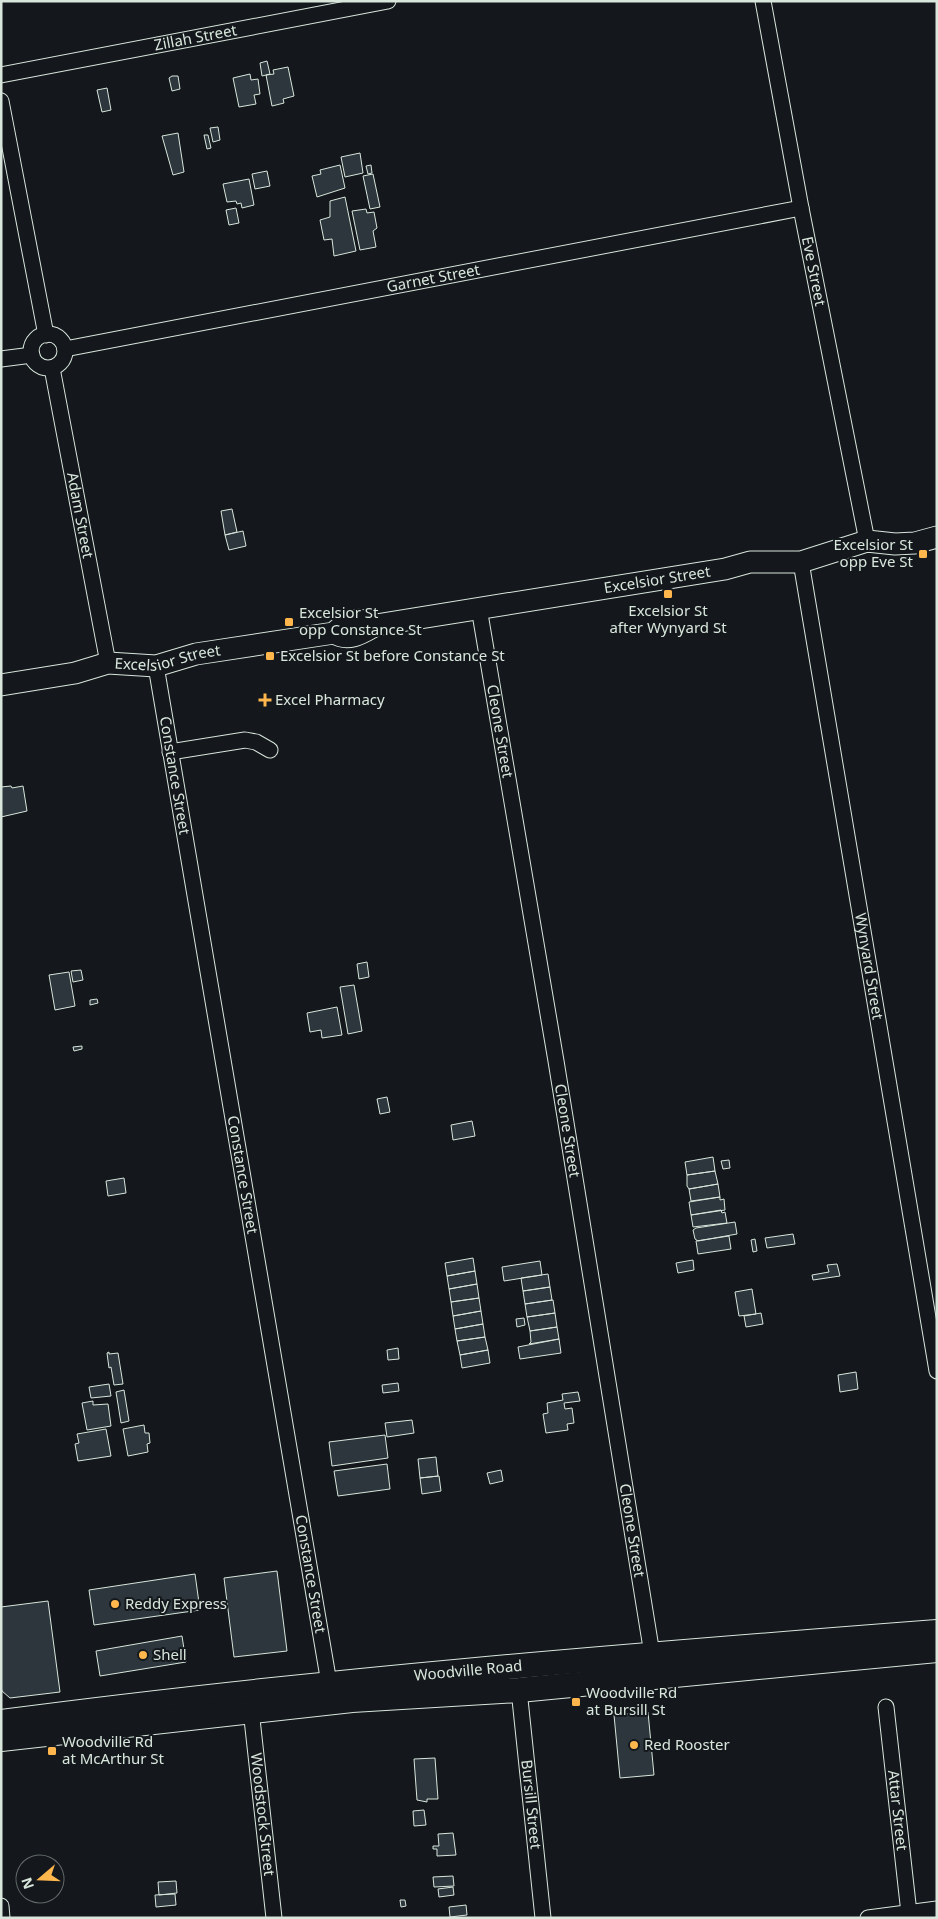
<svg xmlns="http://www.w3.org/2000/svg" width="938" height="1919" font-family="'Noto Sans',sans-serif">
<rect width="100%" height="100%" fill="#14181c"/>
<path fill="#2c363c" stroke="#d8e6dc" d="M267 61 270 74 262 76 260 63Z
M288 67 294 96 283 99 284 103 272 106 266 75 274 74 273 70Z
M250 74 251 80 258 79 260 94 254 95 256 104 239 107 233 78Z
M172 76H178L180 89 172 91 169 78Z
M107 88 111 110 102 112 97 90Z
M218 127 220 140 213 142 210 128Z
M178 133 184 172 173 175 162 136Z
M204 135H208L211 148 207 149Z
M360 153 363 173 345 177 341 157Z
M340 165 345 188 317 197 312 176 321 174 320 170Z
M371 165 372 173 368 174 366 166Z
M267 171 270 186 255 189 252 174Z
M373 174 380 207 370 209 363 176Z
M249 179 254 205 242 208 241 203 237 204 236 201 227 202 223 184Z
M345 197 356 251 334 256 332 239 324 240 320 220 330 217V201Z
M236 208 239 223 229 225 226 210Z
M366 209 367 213 374 212 377 228 373 231 376 247 360 250 352 211Z
M232 509 237 532 225 535 221 511Z
M243 531 246 546 229 550 225 535Z
M11 786 12 788 23 786 27 811 1 817V787Z
M367 962 369 977 359 979 357 964Z
M81 970 83 980 73 982 71 971Z
M69 972 75 1006 55 1010 49 975Z
M354 985 362 1031 348 1034 340 987Z
M97 999 98 1003 90 1005V1000Z
M337 1007 342 1035 322 1038 321 1030 310 1032 307 1013Z
M82 1046V1049L74 1051 73 1047Z
M387 1097 390 1112 380 1114 377 1099Z
M472 1121 475 1136 453 1140 451 1125Z
M713 1157 715 1171 687 1175 685 1162Z
M729 1160 730 1168 723 1169 721 1161Z
M715 1171 718 1184 689 1189 687 1186V1175Z
M124 1178 126 1193 108 1196 106 1181Z
M718 1184 720 1197 691 1201 689 1189Z
M720 1197V1200L724 1199 725 1210 691 1215 689 1202Z
M721 1210 722 1213 725 1212 727 1223 693 1227 691 1215Z
M735 1222 737 1234 698 1241 695 1239 693 1230 696 1228Z
M793 1234 795 1244 767 1248 765 1238Z
M729 1236 731 1249 698 1254 696 1241Z
M755 1239 757 1251 753 1252 751 1240Z
M473 1258 475 1271 447 1276 445 1263Z
M693 1260 694 1270 678 1273 676 1263Z
M540 1261 542 1275 504 1281 502 1267Z
M837 1264 840 1276 813 1280 812 1275 829 1272 827 1265Z
M475 1271 477 1284 449 1289 447 1276Z
M548 1274 550 1287 523 1291 521 1278Z
M477 1284 479 1298 451 1302 449 1289Z
M550 1287 552 1300 525 1304 523 1291Z
M752 1289 756 1314 739 1316 735 1292Z
M479 1298 481 1311 453 1316 451 1302Z
M553 1300 555 1313 527 1317 525 1304Z
M481 1311 483 1324 455 1329 453 1316Z
M555 1313 557 1327 530 1331 527 1317Z
M761 1313 763 1324 746 1327 744 1316Z
M524 1318 525 1325 517 1327 516 1319Z
M483 1324 485 1337 457 1341 455 1329Z
M557 1327 559 1339 529 1344 531 1342 530 1331Z
M485 1337 488 1350 460 1355 457 1341Z
M559 1339 561 1353 520 1359 518 1347Z
M398 1348 399 1359 388 1360 387 1350Z
M488 1350 490 1363 462 1368 460 1355Z
M109 1352V1354L118 1353 123 1384 114 1385 111 1367 109 1368 107 1353Z
M856 1372 858 1389 840 1392 838 1375Z
M398 1383 399 1391 383 1393 382 1385Z
M109 1384 111 1396 91 1398 89 1387Z
M124 1390 129 1421 121 1423 116 1392Z
M578 1392 580 1401 564 1403 565 1409 572 1408 574 1423 567 1424 568 1430 546 1433 543 1414 548 1413 547 1403 563 1400 562 1394Z
M93 1401V1405L108 1404 111 1426 87 1430 82 1403Z
M412 1420 414 1433 387 1437 385 1423Z
M144 1425 145 1433H149L150 1443 147 1444 148 1452 128 1456 123 1429Z
M106 1429 111 1456 78 1461 75 1444 79 1443 77 1434Z
M385 1435 388 1458 332 1466 329 1442Z
M436 1457 438 1476 420 1478 418 1459Z
M387 1464 390 1489 338 1496 334 1471Z
M501 1470 503 1481 490 1484 487 1473Z
M439 1476 441 1491 422 1494 420 1478Z
M277 1571 287 1651 234 1657 224 1578Z
M195 1574 200 1610 94 1625 89 1590Z
M48 1601 60 1692 10 1698 2 1691 1 1687V1607Z
M182 1636 186 1662 100 1676 96 1651Z
M648 1712 654 1775 620 1778 614 1715Z
M435 1758 438 1799H427V1802L417 1800 414 1759Z
M424 1810 426 1825 414 1826 413 1811Z
M453 1833 456 1855 437 1856V1849H433V1846H439L438 1834Z
M453 1876 454 1886 434 1887 433 1877Z
M176 1881 177 1893 159 1895 158 1882Z
M453 1887 454 1895 439 1897 438 1889Z
M175 1894 176 1905 156 1907 155 1895Z
M400 1900H405L406 1906 401 1907Z
M466 1905 467 1915 450 1917 449 1907Z"/>
<g fill="none" stroke-linecap="round" stroke-linejoin="round">
<defs>
<g id="street">
<path id="s1" d="M763 1 801 208 867 541"/>
<path id="s2" d="M1 75 388 1"/>
<path d="M1 101 46 335"/>
<circle cx="48" cy="351" r="17"/>
<path id="s3" d="M65 349 801 208"/>
<path d="M1 359 32 355"/>
<path id="s4" d="M52 368 108 663"/>
<path id="s5" d="M801 562 937 1371"/>
<path id="s6" d="M479 608 556 1061 652 1654"/>
<path id="s7" d="M156 666 329 1683"/>
<path d="M170 752 245 740 256 742 270 750"/>
<path id="s8" d="M519 1690 543 1918"/>
<path id="s9" d="M886 1707 909 1913"/>
<path id="s10" d="M251 1710 274 1918"/>
<path d="M1 1906 2 1918"/>
<path d="M868 1918 937 1909"/>
</g>
<g id="secondary">
<path id="s11" d="M334 633C349 642 362 633 376 625L725 569 750 562H801L867 541 895 544 915 543 937 537"/>
<path id="s12" d="M1 685 75 673 108 663 156 666 196 654 334 633C347 620 359 616 376 625"/>
</g>
<g id="primary">
<path id="s13" d="M1 1722C312 1681 624 1656 937 1632"/>
<path d="M1 1739 352 1700 519 1690 937 1650"/>
</g>
</defs>
<use href="#street" stroke="#d8e6dc" stroke-width="17"/>
<use href="#secondary" stroke="#d8e6dc" stroke-width="23"/>
<use href="#primary" stroke="#d8e6dc" stroke-width="26"/>
<use href="#street" stroke="#14181c" stroke-width="15"/>
<use href="#secondary" stroke="#14181c" stroke-width="21"/>
<use href="#primary" stroke="#14181c" stroke-width="24"/>
</g>
<g fill="#ffb74d" stroke="#14181c" stroke-width="2">
<rect x="918" y="549" width="10" height="10" rx="2.5"/>
<rect x="663" y="589" width="10" height="10" rx="2.5"/>
<rect x="284" y="617" width="10" height="10" rx="2.5"/>
<rect x="265" y="651" width="10" height="10" rx="2.5"/>
<path d="M262.5 692.5h5v5h5v5h-5v5h-5v-5h-5v-5h5z"/>
<circle cx="115" cy="1604" r="5"/>
<circle cx="143" cy="1655" r="5"/>
<rect x="571" y="1697" width="10" height="10" rx="2.5"/>
<circle cx="634" cy="1745" r="5"/>
<rect x="47" y="1746" width="10" height="10" rx="2.5"/>
</g>
<g text-anchor="middle" stroke-width="4" stroke-linejoin="round" paint-order="stroke">
<g font-size="15" fill="#d8e6dc" stroke="#14181c">
<text dy="5" stroke="none"><textPath href="#s2" startOffset="198">Zillah Street</textPath></text>
<text dy="5" stroke="none"><textPath href="#s1" startOffset="275">Eve Street</textPath></text>
<text dy="5" stroke="none"><textPath href="#s3" startOffset="375">Garnet Street</textPath></text>
<text dy="5" stroke="none"><textPath href="#s4" startOffset="150">Adam Street</textPath></text>
<text dy="5" stroke="none"><textPath href="#s11" startOffset="330">Excelsior Street</textPath></text>
<text dy="5" stroke="none"><textPath href="#s12" startOffset="170">Excelsior Street</textPath></text>
<text dy="5" stroke="none"><textPath href="#s6" startOffset="125">Cleone Street</textPath></text>
<text dy="5" stroke="none"><textPath href="#s7" startOffset="111">Constance Street</textPath></text>
<text dy="5" stroke="none"><textPath href="#s5" startOffset="410">Wynyard Street</textPath></text>
<text dy="5" stroke="none"><textPath href="#s6" startOffset="530">Cleone Street</textPath></text>
<text dy="5" stroke="none"><textPath href="#s7" startOffset="516">Constance Street</textPath></text>
<text dy="5" stroke="none"><textPath href="#s6" startOffset="935">Cleone Street</textPath></text>
<text dy="5" stroke="none"><textPath href="#s7" startOffset="921">Constance Street</textPath></text>
<text dy="5" stroke="none"><textPath href="#s13" startOffset="470">Woodville Road</textPath></text>
<text dy="5" stroke="none"><textPath href="#s8" startOffset="115">Bursill Street</textPath></text>
<text dy="5" stroke="none"><textPath href="#s9" startOffset="104">Attar Street</textPath></text>
<text dy="5" stroke="none"><textPath href="#s10" startOffset="105">Woodstock Street</textPath></text>
</g>
<g font-size="15" fill="#d8e6dc" stroke="#14181c" text-anchor="start">
<text x="913" y="550" text-anchor="end">Excelsior St<tspan x="913" dy="17">opp Eve St</tspan></text>
<text x="668" y="616" text-anchor="middle">Excelsior St<tspan x="668" dy="17">after Wynyard St</tspan></text>
<text x="299" y="618">Excelsior St<tspan x="299" dy="17">opp Constance St</tspan></text>
<text x="280" y="661">Excelsior St before Constance St</text>
<text x="275" y="705">Excel Pharmacy</text>
<text x="125" y="1609">Reddy Express</text>
<text x="153" y="1660">Shell</text>
<text x="586" y="1698">Woodville Rd<tspan x="586" dy="17">at Bursill St</tspan></text>
<text x="62" y="1747">Woodville Rd<tspan x="62" dy="17">at McArthur St</tspan></text>
<text x="644" y="1750">Red Rooster</text>
</g>
</g>
<rect width="938" height="1919" fill="none" stroke="#d8e6dc" stroke-width="5"/>
<g transform="translate(40 1879) rotate(251)"><circle r="24" fill="#14181c" stroke="#626a69"/>
<path d="M0-4L9 19L0 12L-9 19Z" fill="#ffb74d"/>
<text y="-8" font-size="14" font-weight="bold" text-anchor="middle" fill="#d8e6dc">N</text>
</g>
</svg>
